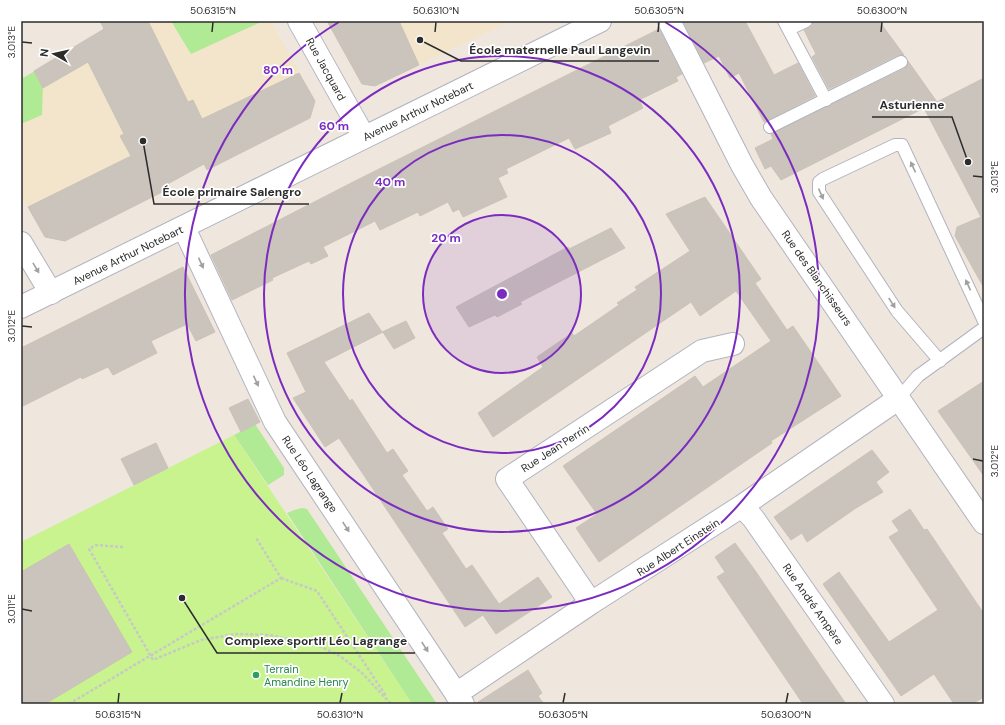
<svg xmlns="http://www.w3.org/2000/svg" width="1005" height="725" font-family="'DM Sans',sans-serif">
<rect width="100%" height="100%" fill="#efe7dd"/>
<path fill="#f2e5cb" d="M117 21H271L315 101 310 118 207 170 204 164 164 185 166 190 65 241 45 237 21 195V79Z
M357 21H511L386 81Z"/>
<path fill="#b1ea94" d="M171 21H263L191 54Z
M35 71 43 84 42 115 21 124V79Z
M255 424 284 468V475L268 485 234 435Z
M302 508 307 509 437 704H412L287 513 294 510Z"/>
<path fill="#c8f38f" d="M234 435 412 704H21V542Z"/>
<path fill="#cac4bc" stroke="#cbc3b6" d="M100 21H148L188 102 193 100 202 119 299 73 315 101 310 118 207 170 204 164 164 186 166 190 65 241 45 237 28 207 131 156 120 136 124 134 88 62 43 88 34 71 104 29Z
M327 21H399L419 65 375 86 362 84Z
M683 21H745L774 75 798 63 815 96 764 122 739 73 730 78 719 56 704 63Z
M813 21H879L904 55H898L829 89 812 57 816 54 804 30 812 26Z
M659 29 682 74 676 77 678 81 639 100 643 108 608 126 611 133 575 149 569 138 506 169 508 173 498 178 507 197 463 217 459 209 453 212 448 202 420 216 418 212 380 230 375 221 323 247 328 256 311 264 309 261 272 278 273 280 232 300 211 255 357 180Z
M908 61 937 102 984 78V288L955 236 957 227 981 217 924 108 781 180 771 166 765 169 755 148 773 139 771 134 904 69Z
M705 197 761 279 755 283 787 330 793 326 841 396 771 441 772 443 599 562 576 528 597 514 563 466 695 376 703 387 771 341 736 291 700 316 691 302 493 437 478 413 543 367 537 357 572 333 574 336 619 305 617 303 637 290 635 287 690 251 666 214Z
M611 228 625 248 520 302 522 304 497 317 495 315 469 327 456 307 568 247 569 249Z
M183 267 215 332 196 341 187 324 151 341 157 353 113 375 108 367 82 379 81 377 21 407V348Z
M369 313 382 332 406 321 415 338 394 349 383 332 324 362 350 401 352 399 387 453 393 449 408 471 402 475 427 511 433 507 448 529 442 533 466 569 472 565 499 604 538 577 552 597 496 634 483 615 465 627 339 438 325 447 293 398 306 392 287 353Z
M984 381V476L938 411Z
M248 399 260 422 241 432 229 408Z
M156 443 168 468 134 485 121 459Z
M872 450 889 472 876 482 883 492 856 508 807 542 802 533 791 540 774 517Z
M910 509 924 530 927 529 984 614V697L972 704H954L934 674 901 696 823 584 839 572 889 642 938 610 889 537 899 531 892 521Z
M735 543 754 569 846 704H803L717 577 725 572 715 557Z
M69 544 132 652 45 704H21V572Z
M528 670 542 693 538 696 544 704H475Z"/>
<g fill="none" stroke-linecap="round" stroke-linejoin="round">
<defs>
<path id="service" d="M784 21 826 100
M789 29 806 21
M770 127 901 62
M940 361 897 311 819 192V182L823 179 895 145H902L984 321
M898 399 918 376 984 328"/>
<path id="minor" d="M299 21 364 137
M669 21 742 165 761 198 984 523
M184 228 275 422 463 704
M21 243 51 293
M742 506 753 518 883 704
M591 603 507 479 702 351 733 344
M456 694 591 603 742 506 898 399"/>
<path id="tertiary" d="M21 307 600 21"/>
</defs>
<use href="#service" stroke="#b1b3c1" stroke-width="14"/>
<use href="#minor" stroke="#b1b3c1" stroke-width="24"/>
<use href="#tertiary" stroke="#b1b3c1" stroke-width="24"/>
<path stroke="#c8c8c8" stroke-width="2.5" stroke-dasharray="3 2" stroke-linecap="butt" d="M123 547 96 545 89 549 153 660 201 640 236 634 270 635 319 646 340 656 362 673 391 704
M281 578 317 591 386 696
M69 704 281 578 256 538"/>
<use href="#service" stroke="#fff" stroke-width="12"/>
<use href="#minor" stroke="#fff" stroke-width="22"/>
<use href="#tertiary" stroke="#fff" stroke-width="22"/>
</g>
<defs><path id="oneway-solid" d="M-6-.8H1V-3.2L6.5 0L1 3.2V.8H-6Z"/></defs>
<g fill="#a0a0a0">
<use href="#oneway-solid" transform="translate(913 167) rotate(-115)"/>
<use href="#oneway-solid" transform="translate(821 194) rotate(66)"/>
<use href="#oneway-solid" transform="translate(201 263) rotate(65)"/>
<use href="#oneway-solid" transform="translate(36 268) rotate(59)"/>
<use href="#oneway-solid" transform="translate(968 285) rotate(-115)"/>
<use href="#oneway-solid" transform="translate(892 303) rotate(57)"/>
<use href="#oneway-solid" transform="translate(256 381) rotate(65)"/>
<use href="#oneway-solid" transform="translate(346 527) rotate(57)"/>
<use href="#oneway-solid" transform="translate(425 647) rotate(57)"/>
</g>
<path fill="none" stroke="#2c2c2c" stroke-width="1.5" d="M212 32 213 22M435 32 436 22M658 32 659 22M881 32 882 22M22 42 32 43M973 176 983 177M22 326 32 327M973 459 983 461M22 609 32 611M118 703 119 693M340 703 342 693M563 703 565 693M786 703 788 693"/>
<circle cx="502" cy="294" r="79" fill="#7b2cbf" fill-opacity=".12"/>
<g fill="none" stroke="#7b2cbf" stroke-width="2">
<circle cx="502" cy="294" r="79"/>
<circle cx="502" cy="294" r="159"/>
<circle cx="502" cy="294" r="238"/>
<path d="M665 22A317 317 0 1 1 339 22"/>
</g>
<circle fill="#2e9e5b" stroke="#fff" stroke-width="1.5" cx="256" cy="675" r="4"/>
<g text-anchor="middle" stroke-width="3.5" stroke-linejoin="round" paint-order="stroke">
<g font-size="11" fill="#2c2c2c" stroke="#fff">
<text transform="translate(326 69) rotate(61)" y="4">Rue Jacquard</text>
<text transform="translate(418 111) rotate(-26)" y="4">Avenue Arthur Notebart</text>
<text transform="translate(128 255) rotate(-26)" y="4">Avenue Arthur Notebart</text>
<text transform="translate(817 278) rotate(55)" y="4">Rue des Blanchisseurs</text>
<text transform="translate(555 448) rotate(-33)" y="4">Rue Jean Perrin</text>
<text transform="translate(310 474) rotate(56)" y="4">Rue Léo Lagrange</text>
<text transform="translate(678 547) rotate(-33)" y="4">Rue Albert Einstein</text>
<text transform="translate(813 604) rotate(55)" y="4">Rue André Ampère</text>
</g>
<g font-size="11" fill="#27864d" stroke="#fff" text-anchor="start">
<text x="264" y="673">Terrain<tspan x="264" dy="13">Amandine Henry</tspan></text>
</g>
</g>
<circle cx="502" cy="294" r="6" fill="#7b2cbf" stroke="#fff" stroke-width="2"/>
<g font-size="12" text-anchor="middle" font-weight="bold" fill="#7b2cbf" stroke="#fff" stroke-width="3.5" stroke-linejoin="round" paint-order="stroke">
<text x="278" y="74">80 m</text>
<text x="334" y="130">60 m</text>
<text x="390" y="186">40 m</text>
<text x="446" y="242">20 m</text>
</g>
<path fill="none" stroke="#2c2c2c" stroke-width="1.5" d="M420 40L461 61H659M968 162L952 117H872M143 141L154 204H309M182 598L217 653H415"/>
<g fill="#2c2c2c" stroke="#fff" stroke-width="1.5">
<circle cx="420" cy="40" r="4"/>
<circle cx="968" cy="162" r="4"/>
<circle cx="143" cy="141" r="4"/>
<circle cx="182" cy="598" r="4"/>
</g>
<g font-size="12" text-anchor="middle" font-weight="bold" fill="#2c2c2c" stroke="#fff" stroke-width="3.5" stroke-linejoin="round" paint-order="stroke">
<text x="560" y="54">École maternelle Paul Langevin</text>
<text x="912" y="109">Asturienne</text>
<text x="232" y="196">École primaire Salengro</text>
<text x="316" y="645">Complexe sportif Léo Lagrange</text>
</g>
<rect width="1005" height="725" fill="none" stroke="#ffffff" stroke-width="44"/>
<g transform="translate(54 54) rotate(278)" stroke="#ffffff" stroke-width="3" paint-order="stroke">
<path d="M0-3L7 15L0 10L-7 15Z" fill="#2c2c2c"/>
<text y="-6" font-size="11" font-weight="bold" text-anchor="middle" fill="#2c2c2c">N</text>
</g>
<rect x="22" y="22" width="961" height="681" fill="none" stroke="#2c2c2c" stroke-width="1.5"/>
<g font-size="10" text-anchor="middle" fill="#2c2c2c">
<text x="213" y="14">50.6315°N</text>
<text x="436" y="14">50.6310°N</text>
<text x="659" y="14">50.6305°N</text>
<text x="882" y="14">50.6300°N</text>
<text transform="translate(11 42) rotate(-90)" y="4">3.013°E</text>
<text transform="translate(994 177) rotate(-90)" y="4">3.013°E</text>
<text transform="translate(11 326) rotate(-90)" y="4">3.012°E</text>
<text transform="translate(994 461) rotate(-90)" y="4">3.012°E</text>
<text transform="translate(11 609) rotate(-90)" y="4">3.011°E</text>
<text x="118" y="718">50.6315°N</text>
<text x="340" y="718">50.6310°N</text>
<text x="563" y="718">50.6305°N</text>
<text x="786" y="718">50.6300°N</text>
</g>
</svg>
